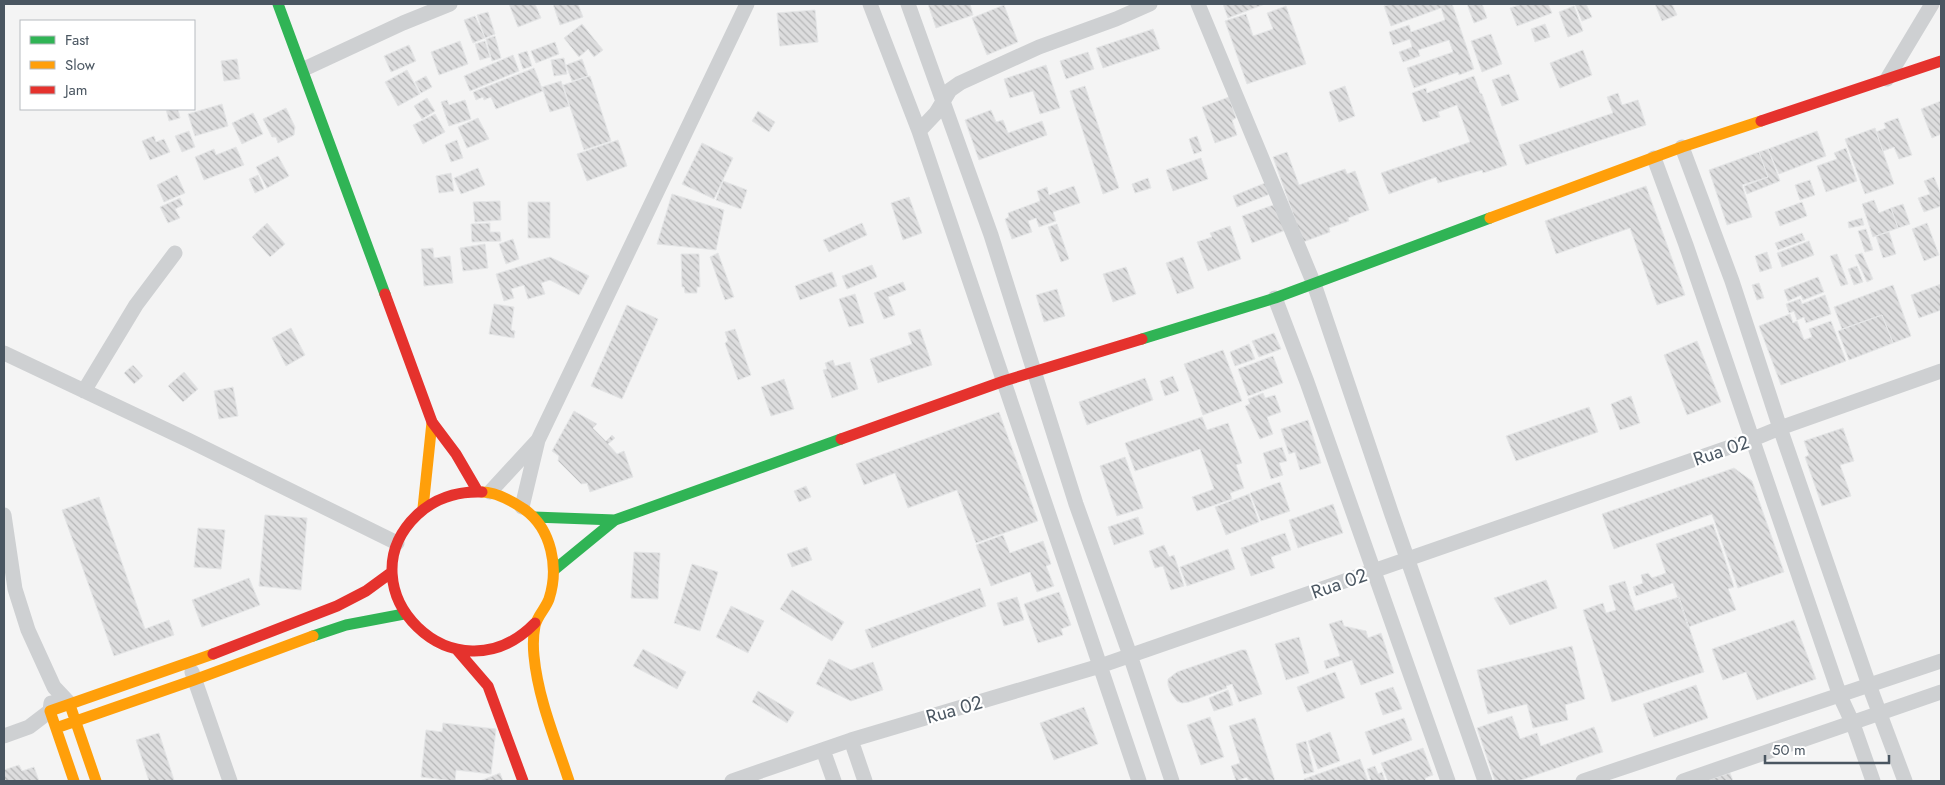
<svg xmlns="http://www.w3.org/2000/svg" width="1945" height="785" font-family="Jost,sans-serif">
<defs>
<pattern id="building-back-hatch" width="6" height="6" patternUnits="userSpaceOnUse" patternTransform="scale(1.25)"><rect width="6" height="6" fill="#ddddde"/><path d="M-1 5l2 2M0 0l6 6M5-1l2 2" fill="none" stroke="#b5b6b7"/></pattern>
</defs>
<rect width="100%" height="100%" fill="#f4f4f4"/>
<path fill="url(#building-back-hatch)" stroke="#e5e6e7" d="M509 4H535L541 18 518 27Z
M553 4H578L583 17 560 25Z
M928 4H970L973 15 936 28Z
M1223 4H1265L1228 18Z
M1391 4H1452L1474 69 1459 75 1458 72 1414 88 1407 68 1453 52 1449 40 1418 50 1420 56 1403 62 1399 52 1412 47 1410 39 1393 45 1389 32 1409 25 1411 32 1445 20 1441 8 1391 26 1384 6Z
M1467 4H1482L1487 18 1474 23Z
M1522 4H1548L1552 13 1517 26 1510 8Z
M1575 4H1586L1592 17 1582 21Z
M1655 4H1672L1677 15 1662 21Z
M1004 5 1018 42 987 55 972 18Z
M1286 6 1306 64 1247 84 1225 21 1246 14 1253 36 1273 29 1267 13Z
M1574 6 1583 31 1568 37 1559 12Z
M815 10 818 42 780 46 777 13Z
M488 12 495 34 485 38 477 15Z
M475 16 485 38 473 43 464 20Z
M582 24 603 50 594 57 588 49 579 57 564 38Z
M1545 24 1550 37 1535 42 1531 29Z
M1153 29 1160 49 1103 68 1096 48Z
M1491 34 1502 64 1482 72 1471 41Z
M495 36 501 58 492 61 486 39Z
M460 41 468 64 439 75 431 52Z
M485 41 490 57 480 60 475 44Z
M555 42 559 54 536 63 531 51Z
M409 45 416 61 391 72 384 56Z
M1583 50 1592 75 1560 88 1550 63Z
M527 51 532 66 523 69 518 54Z
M1088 52 1094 69 1066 79 1060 61Z
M513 55 519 71 470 91 464 76Z
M564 58 567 74 554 76 551 60Z
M237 59 240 79 224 81 221 61Z
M582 59 588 76 572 81 566 65Z
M1046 65 1060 108 1040 114 1033 91 1010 98 1004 79Z
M534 68 543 91 496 109 491 97 484 100 483 97 476 100 473 92Z
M407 70 420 94 398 106 385 82Z
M1509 74 1519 100 1502 106 1492 80Z
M426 76 432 87 421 93 415 82Z
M590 76 611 141 584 150 563 85Z
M1474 76 1480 93 1482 94 1507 165 1483 173 1482 170 1438 183 1436 177 1389 194 1381 173 1470 142 1457 105 1438 112 1440 117 1423 122 1412 93 1426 88 1427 93Z
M561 81 569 106 550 112 542 87Z
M1085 86 1119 188 1103 194 1070 91Z
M1345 86 1355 116 1339 122 1329 92Z
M1618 93 1622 105 1638 100 1646 125 1526 165 1519 145 1613 113 1607 97Z
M1229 97 1236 118 1232 120 1237 135 1215 143 1202 107Z
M427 98 435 111 422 119 414 106Z
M447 100 449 105 465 100 471 119 449 126 441 102Z
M1941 101V134L1932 138 1921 109Z
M222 104 228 126 195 136 188 114Z
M286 108 295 127 294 135 278 143 276 137H272L263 119Z
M166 109H178L180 118 169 121Z
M991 110 996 122 1003 120 1008 133 1042 121 1047 135 979 160 965 120Z
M758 111 775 122 769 132 752 121Z
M253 113 263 134 242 144 232 123Z
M435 114 445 132 423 144 413 125Z
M478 118 489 139 467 148 458 127Z
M1898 118 1912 155 1899 159 1894 147 1883 151 1876 132 1886 128 1884 123Z
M1875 128 1894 184 1865 194 1845 139Z
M189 131 195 147 182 152 175 136Z
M1817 131 1826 156 1779 174 1768 149Z
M154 136 156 142 164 139 170 152 150 160 142 141Z
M1197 136 1202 151 1194 154 1189 139Z
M457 140 463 158 451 162 445 145Z
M618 140 627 166 587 181 577 154Z
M702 143 733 158 714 199 682 184Z
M236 147 244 165 204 180 195 157 214 149 216 155Z
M1846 148 1857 181 1826 192 1817 166 1837 159 1834 153Z
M1768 149 1780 181 1747 194 1744 186 1768 177 1759 152Z
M1287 152 1299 185 1345 169 1347 174 1355 171 1369 210 1348 218 1349 221 1329 228 1330 232 1303 242 1273 157Z
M1759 152 1768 177 1742 185 1752 217 1727 225 1709 170Z
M278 156 289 176 267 188 256 167Z
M1201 158 1208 179 1173 191 1166 170Z
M478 168 485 185 461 194 454 178Z
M451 173 454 191 439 193 436 176Z
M177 175 185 193 164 202 157 185Z
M258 175 264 189 255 193 249 179Z
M1934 177 1941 195V206L1924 212 1918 198 1930 194 1924 181Z
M1148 178 1151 188 1135 193 1132 184Z
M1810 180 1815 195 1800 200 1795 185Z
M723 181 747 190 741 209 716 200Z
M1270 181 1275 192 1237 207 1233 196Z
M1074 186 1080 203 1053 212 1056 221 1039 227 1036 218 1028 221 1032 232 1012 239 1005 219 1009 217 1008 213 1040 201 1037 191 1047 187 1049 195Z
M1646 186 1685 295 1657 305 1630 228 1556 254 1545 221Z
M672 194 724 210 716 250 657 244Z
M909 197 922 233 903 240 891 203Z
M180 198 183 205 175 209 180 218 168 223 160 207Z
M1874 200 1879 213 1891 208 1898 228 1873 237 1862 204Z
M500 201 501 220 475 222 473 202Z
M528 202H550V238H528Z
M1802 202 1807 216 1780 226 1775 212Z
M1276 204 1286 230 1252 243 1242 216Z
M1903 204 1910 224 1898 228 1891 208Z
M1862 218 1864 225 1849 228 1848 222Z
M267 223 285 244 270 257 252 237Z
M490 223V232H500L501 241 472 242 471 224Z
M862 223 867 235 829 252 823 240Z
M1927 223 1939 255 1924 261 1912 229Z
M1057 224 1069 259 1061 262 1048 227Z
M1230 226 1241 259 1208 271 1197 242 1212 237 1210 233Z
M1866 229 1873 250 1865 252 1858 231Z
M1889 232 1896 254 1883 258 1876 236Z
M1802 233 1805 240 1778 250 1775 243Z
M513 239 519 259 506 264 499 244Z
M1809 241 1814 255 1782 267 1777 253Z
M485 244 488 268 463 271 460 248Z
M433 248 434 258 450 256 453 283 424 286 421 249Z
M1767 252 1772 268 1760 272 1755 256Z
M718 253 734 297 725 300 710 257Z
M1862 253 1873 279 1867 282 1855 255Z
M681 254H699L700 287H697V293H685L684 287H682Z
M1837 254 1848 284 1841 286 1830 256Z
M550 257 589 276 579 295 550 280 541 283 545 294 528 299 524 285 511 289 514 298 504 301 496 274Z
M1183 257 1194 288 1177 294 1166 263Z
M872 265 877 277 847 289 842 276Z
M1857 266 1863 282 1854 285 1848 269Z
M1126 267 1136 294 1113 302 1103 274Z
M832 272 837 286 800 300 795 286Z
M1818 277 1824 292 1803 300 1801 295 1788 301 1784 290Z
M903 282 906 290 888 297 895 315 884 319 874 293Z
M1759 283 1764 298 1757 300 1752 285Z
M1941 284V310L1919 318 1911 295Z
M1893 285 1911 336 1893 343 1882 315 1842 329 1834 307Z
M1057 289 1065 316 1044 322 1036 295Z
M855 294 864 323 849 327 839 299Z
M1825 295 1831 314 1806 323 1804 317 1797 320 1794 311 1789 313 1786 304 1800 299 1802 304Z
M494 304 514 307 511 330 515 331 514 338 489 334Z
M627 305 658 319 622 399 591 386Z
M1790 314 1793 323 1797 321 1804 340 1812 337 1809 329 1831 321 1846 361 1781 385 1759 326Z
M1882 315 1893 343 1849 360 1838 331Z
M291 328 305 355 286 366 272 338Z
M735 329 751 375 738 380 725 343 728 341 725 332Z
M920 329 932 365 878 383 870 359 912 344 908 333Z
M1274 333 1281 349 1259 357 1252 341Z
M1697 341 1721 402 1687 415 1664 355Z
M1249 344 1255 359 1235 366 1230 352Z
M1223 350 1242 401 1203 415 1184 364Z
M1273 356 1283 383 1248 396 1238 369Z
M833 360 835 366 850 362 858 389 832 398 823 370 827 369 825 363Z
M133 365 143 376 134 384 124 373Z
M184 372 198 389 183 402 168 386Z
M1173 376 1179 391 1165 396 1160 381Z
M1145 378 1153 400 1087 425 1079 402Z
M784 379 794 409 771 416 761 387Z
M233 387 238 416 219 419 214 391Z
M1263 393 1265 398 1275 395 1281 412 1267 417 1273 434 1260 439 1245 406 1250 404 1248 399Z
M1631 396 1640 423 1620 430 1611 404Z
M1589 407 1598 432 1516 461 1506 436Z
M574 411 597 424 593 428 606 441 612 435 615 438 608 444 617 454 624 451 633 477 590 492 587 483 581 484 558 461 559 456 552 451Z
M999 412 1038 521 976 543 957 490 908 508 895 473 864 485 856 464Z
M1202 417 1207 430 1228 423 1242 463 1236 465 1244 488 1230 493 1232 499 1197 511 1192 497 1214 489 1200 449 1135 471 1125 443Z
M1308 420 1321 463 1300 470 1295 452 1289 454 1281 429Z
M1843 428 1854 461 1840 465 1851 496 1822 506 1805 457 1809 455 1804 441Z
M1282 447 1287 461 1279 463 1283 475 1271 479 1263 453Z
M1125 457 1143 508 1117 516 1100 466Z
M1734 468 1752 481 1784 572 1738 588 1712 514 1614 549 1602 514Z
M1280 482 1290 511 1261 521 1250 493Z
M806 486 811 497 799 502 794 491Z
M1249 494 1259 522 1226 535 1215 507Z
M99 497 145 629 169 620 174 635 114 656 62 510Z
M1333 504 1343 533 1298 548 1289 520Z
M265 515 307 518 301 590 259 586Z
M1138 517 1144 534 1114 545 1108 527Z
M1713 524 1734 587 1728 589 1736 610 1688 627 1673 583 1636 596 1633 587 1643 583 1641 575 1648 573 1652 578 1666 573 1656 544Z
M198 528 225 530 221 569 194 567Z
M1285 533 1291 550 1271 557 1275 568 1251 576 1241 548Z
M1003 535 1010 553 1043 541 1051 564 1046 566 1054 586 1037 592 1030 572 991 586 976 545Z
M1164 545 1169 557 1174 555 1184 586 1171 590 1163 566 1155 568 1149 551Z
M807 547 812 560 792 567 787 554Z
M1228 549 1235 569 1187 586 1180 567Z
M634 552 660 553 658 599 631 598Z
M692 564 718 572 700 631 674 623Z
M249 578 260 605 202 627 192 600Z
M1546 580 1557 608 1510 625 1494 598Z
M1625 581 1635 611 1679 597 1704 672 1612 702 1583 610 1603 603 1606 613 1616 610 1609 586Z
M980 588 986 606 872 648 865 630Z
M792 590 844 622 832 641 780 609Z
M1059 592 1071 625 1061 629 1063 635 1038 643 1024 604Z
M1017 597 1024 620 1004 626 997 603Z
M731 606 764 621 748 653 716 637Z
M1342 620 1344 626 1366 631 1368 638 1381 633 1394 673 1361 685 1352 660 1326 669 1324 661 1340 656 1329 624Z
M1794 620 1816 679 1757 700 1746 672 1723 680 1712 649Z
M1299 637 1309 673 1286 680 1275 644Z
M1572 646 1585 699 1565 705 1568 720 1533 728 1527 704 1488 714 1477 670Z
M643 649 686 672 677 689 633 666Z
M1241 650H1246L1262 694 1239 702 1232 684 1226 686 1227 688 1189 702 1182 703 1177 701 1171 693 1168 685V679L1177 672Z
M829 659 851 670 873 662 883 690 851 701 816 684Z
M1335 672 1345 698 1307 712 1297 687Z
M1696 685 1708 718 1654 737 1643 704Z
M1393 687 1402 709 1383 715 1375 693Z
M1228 690 1233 705 1214 711 1209 698Z
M758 691 794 712 787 723 752 702Z
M1084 707 1098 744 1054 760 1040 723Z
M1512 716 1520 739 1537 733 1541 746 1594 727 1603 752 1518 781H1495L1477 728Z
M1210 717 1224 757 1201 765 1187 725Z
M1255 718 1275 781H1249L1247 777 1236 781 1231 766 1240 763 1229 726Z
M1404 718 1412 740 1373 755 1365 732Z
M443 723 496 729 491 774 456 770 455 781 421 777 426 730 442 732Z
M1330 732 1340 761 1318 769 1308 741Z
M159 733 174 780 171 781H149L136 740Z
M1306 741 1314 772 1304 774 1296 744Z
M1423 748 1433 775 1425 778 1426 781H1388L1381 763Z
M1360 759 1368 781H1304V779Z
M19 765 22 771 34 767 39 781H4V770Z
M1375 766 1378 774 1382 772 1385 781H1371L1367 769Z
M500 773 503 781H480Z
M1730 773 1733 781H1705Z"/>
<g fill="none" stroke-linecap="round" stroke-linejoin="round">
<path stroke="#ced0d2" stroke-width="15" d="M870 4 919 131 1139 781
M908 4 991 235 1076 504 1130 655 1172 781
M1198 4 1314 284 1391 512 1485 781
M304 69 403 23 450 4
M1887 79 1932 4
M919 131 936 113 950 90 960 83 1039 47 1116 19 1150 4
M1682 147 1732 281 1780 428 1869 685 1905 781
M1654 158 1686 245 1840 696 1853 724 1873 781
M1275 298 1307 382 1448 781
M4 353 188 440 397 543
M84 391 136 305 175 253
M490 492 537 441
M522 507 538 440 747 4
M4 515 15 589 28 630 54 687 70 704
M192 672 230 781
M4 736 29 727 50 711 51 703
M851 740 865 781
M823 750 834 781
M732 781 851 740 1100 666 1753 439 1780 428 1941 371
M1583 781 1941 661
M1683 781 1941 692"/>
<path stroke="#30b455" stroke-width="11" d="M278 4 385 294
M1142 339 1275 298 1490 218
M534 517 615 520
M554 570 615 520 841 439
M313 636 346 625 404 614"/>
<path stroke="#ff9f0a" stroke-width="11" d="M1490 218 1682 147 1761 121
M482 492C497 492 512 501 524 509 552 529 559 568 549 599 546 608 537 616 535 626 533 636 533 646 534 656 538 699 556 741 569 781
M423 508 432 422
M71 708 96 781
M56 728 194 680 313 636
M74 781 50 711 213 654"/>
<path stroke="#e5322d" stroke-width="11" d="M1761 121 1941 61
M385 294 432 422 456 454 477 490
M841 439 1004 381 1142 339
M482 492C457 491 436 497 417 515 341 588 455 705 535 623
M457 650 488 686 523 781
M213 654 337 606 366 591 392 572"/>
</g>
<g text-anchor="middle" stroke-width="4.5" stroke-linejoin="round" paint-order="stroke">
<g font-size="19" fill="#4a5661" stroke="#fff">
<text transform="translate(1721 450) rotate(-19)" y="7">Rua 02</text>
<text transform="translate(1339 583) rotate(-19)" y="7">Rua 02</text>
<text transform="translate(954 709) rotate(-16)" y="7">Rua 02</text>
</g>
</g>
<rect width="1945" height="785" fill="none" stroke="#4a5661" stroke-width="10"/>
<rect x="20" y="20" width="175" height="90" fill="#ffffff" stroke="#b7bbc0"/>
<rect x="30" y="36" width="25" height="8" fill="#30b455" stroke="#b7bbc0"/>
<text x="65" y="45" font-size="15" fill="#4a5661">Fast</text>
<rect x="30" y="61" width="25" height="8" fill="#ff9f0a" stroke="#b7bbc0"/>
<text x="65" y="70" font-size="15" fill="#4a5661">Slow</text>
<rect x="30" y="86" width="25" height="8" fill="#e5322d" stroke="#b7bbc0"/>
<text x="65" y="95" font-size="15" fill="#4a5661">Jam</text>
<path d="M1765 755v8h124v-8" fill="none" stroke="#4a5661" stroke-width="2.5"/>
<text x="1772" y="755" font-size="15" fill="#4a5661" stroke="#ffffff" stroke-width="4" paint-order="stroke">50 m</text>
</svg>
